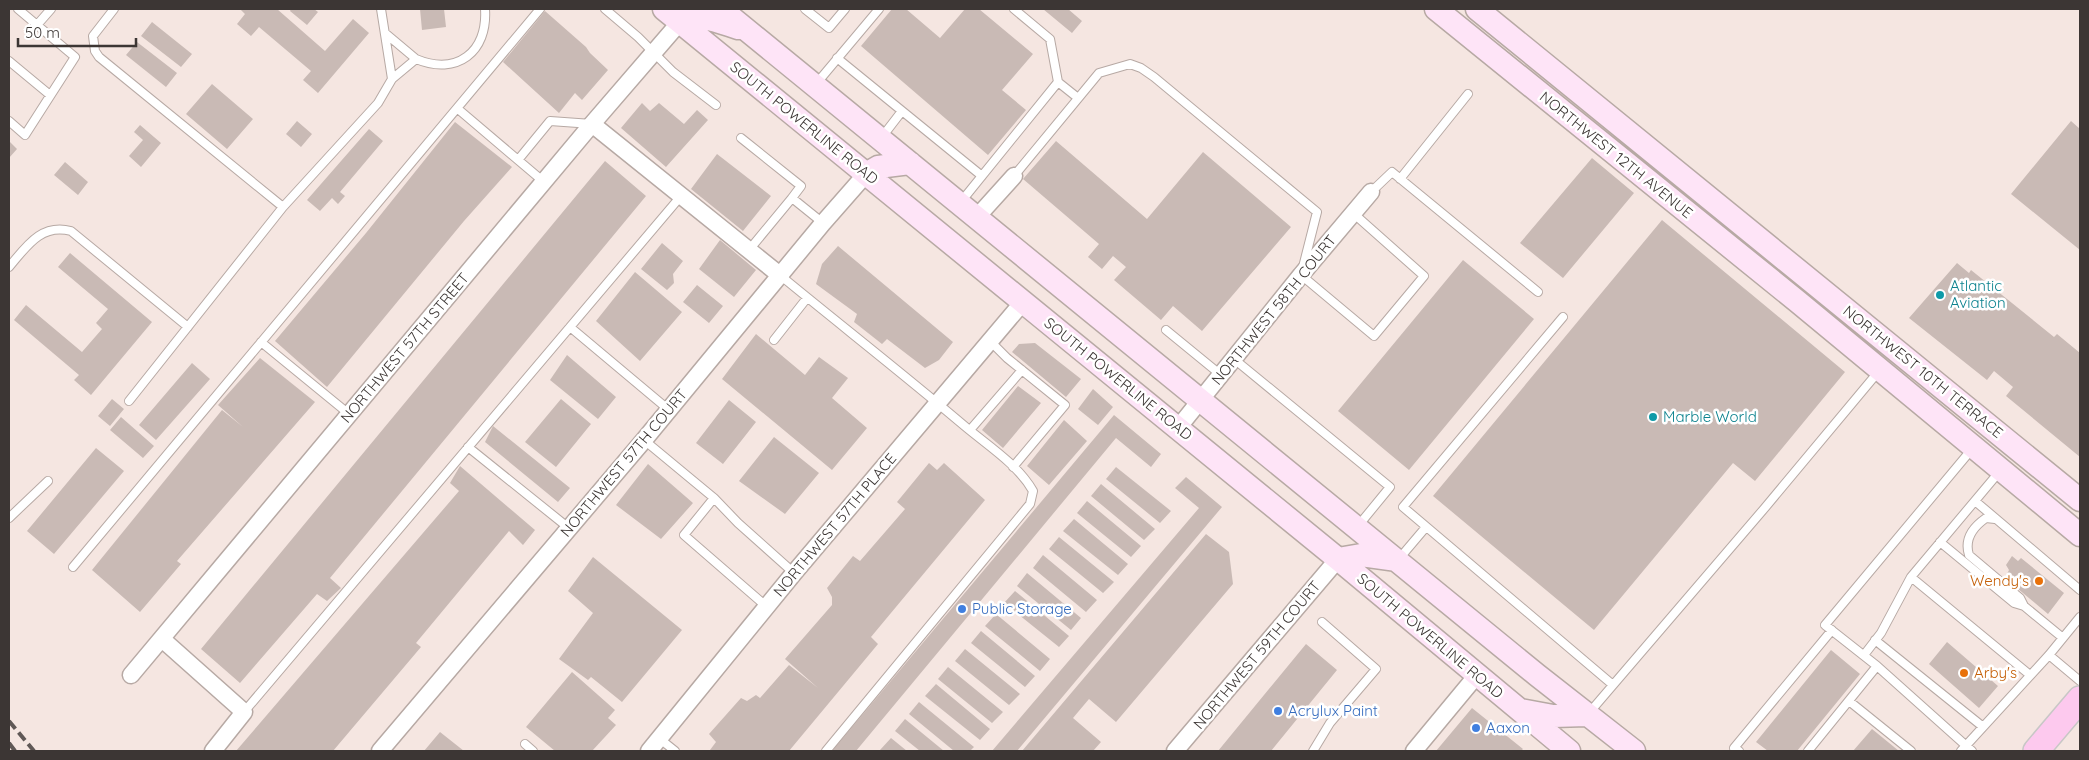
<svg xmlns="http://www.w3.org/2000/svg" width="2089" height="760" font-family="Quicksand,sans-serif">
<rect width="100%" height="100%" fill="#f5e6e1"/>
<path fill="#c9bab5" d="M240 9H277L325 51 353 19 369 33 318 93 303 80 311 71 259 27 251 36 237 24 245 14Z
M291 9H314L318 12 307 25 290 11Z
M420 9H444L446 27 422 30Z
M892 9H906L940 38 965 9H979L1033 54 1002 90 1026 110 988 155 861 46Z
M1043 9H1068L1082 21 1072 33Z
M545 11 586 47 590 53 608 70 582 100 575 93 559 113 503 62Z
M152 22 192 54 181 67 141 36Z
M137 42 177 73 166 87 126 55Z
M212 84 253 119 227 149 186 114Z
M642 103 650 111 659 103 684 124 697 110 708 120 666 167 621 128Z
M297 121 312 134 301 147 286 134Z
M2071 121 2080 129V250L2011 194Z
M455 122 512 167 464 221 327 387 275 341 366 233Z
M140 125 161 143 141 167 129 156 143 140 134 132Z
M369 129 383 141 340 192 345 196 338 204 332 198 320 211 307 200Z
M9 141 17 149 9 158Z
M1056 141 1147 219 1203 152 1291 227 1202 331 1173 306 1161 320 1114 280 1126 267 1113 256 1102 269 1088 257 1099 244 1023 179Z
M717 154 771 196 743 231 691 189Z
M1592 158 1634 193 1563 278 1520 243Z
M605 161 646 196 330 578 341 588 327 601 317 594 240 683 201 649Z
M65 162 88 182 78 195 54 175Z
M1662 220 1845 372 1755 481 1733 463 1594 630 1433 496Z
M720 240 756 270 734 297 699 269Z
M662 243 683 261 673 274 674 283 667 290 641 269Z
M838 246 953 342 939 360 925 368 887 339 882 344 854 322 857 314 816 284 822 264Z
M70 253 152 322 91 395 74 380 79 375 14 320 26 305 82 352 102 329 96 323 108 309 58 267Z
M1463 260 1534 319 1409 470 1338 411Z
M1957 263 1969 273 1971 270 2054 337 2057 334 2080 353V457L2006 396 2013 387 1994 371 1987 380 1909 318Z
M635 272 682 312 640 361 596 321Z
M697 285 723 306 709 323 683 302Z
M756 334 805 375 819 357 848 378 832 398 867 428 832 470 722 379Z
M1035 343 1081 379 1066 397 1012 352 1019 344Z
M567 355 616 397 598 419 550 380Z
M260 358 315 402 177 561 181 564 140 612 92 570 222 410 243 427 218 405Z
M192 363 210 379 156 440 139 425Z
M1018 386 1041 403 1003 448 982 430Z
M1093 389 1113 407 1098 425 1078 409Z
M112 399 124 409 110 426 98 416Z
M561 399 591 424 556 467 525 442Z
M729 400 756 422 723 464 696 443Z
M1114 415 1161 454 1151 467 1116 438 856 751H832Z
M121 417 154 446 143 458 110 430Z
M1064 420 1087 441 1049 485 1027 466Z
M493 426 570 488 558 502 485 442Z
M774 437 819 473 785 514 739 481Z
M96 448 124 471 54 554 27 531Z
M929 463 937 470 944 463 985 500 871 637 878 644 789 751H712L710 750 716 742 709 734 741 698 747 701 756 695 760 698 789 665 818 688 785 659 832 605V597L827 588 853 556 860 561 905 509 897 502Z
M648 464 693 503 661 539 616 505Z
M460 466 535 530 523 545 509 531 416 643 421 647 333 751H236L459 491 450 483Z
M1116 467 1171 511 1160 523 1106 479Z
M1186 477 1222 507 1017 751H992L1199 508 1175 488Z
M1101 484 1155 529 1144 540 1091 496Z
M1087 501 1141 546 1131 557 1077 513Z
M1074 519 1128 564 1118 575 1063 531Z
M1206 534 1229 552 1233 584 1116 722 1089 699 1073 718 1101 742 1093 751H1022Z
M1059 537 1114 582 1103 593 1049 549Z
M1043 555 1097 600 1086 612 1033 568Z
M2012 556 2018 561 2021 558 2064 593 2048 614 2005 578 2009 570 2006 565Z
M593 557 682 630 622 702 591 677 588 680 559 659 593 613 568 591Z
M1027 573 1081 618 1071 630 1017 586Z
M1015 591 1069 636 1059 647 1004 603Z
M996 614 1050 659 1040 671 985 626Z
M981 631 1035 676 1025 687 971 643Z
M1947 642 1998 686 1979 708 1929 664Z
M1306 644 1337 670 1271 751H1218Z
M965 649 1020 694 1009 705 955 661Z
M1831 650 1860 674 1797 751H1768L1756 742Z
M948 667 1003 712 992 723 938 679Z
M572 672 615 710 608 718 616 725 592 751H555L526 727Z
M936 684 990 729 980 740 925 696Z
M919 702 974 747 970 751H954L909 714Z
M1472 708 1523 749 1521 751H1436Z
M905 719 944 751H920L895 731Z
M1872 729 1899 751H1853Z
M440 732 464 751H424Z
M891 738 907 751 880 750Z"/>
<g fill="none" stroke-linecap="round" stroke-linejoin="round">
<defs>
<path id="lane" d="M114 9 93 36 95 51 99 57 283 207 129 401
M605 9 638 37 673 72 716 105
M805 9 829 28 845 9
M1014 9 1050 39 1058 82 1078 98
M37 25 51 9
M385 33 416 59 392 79
M837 58 982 176
M416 59C457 76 488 52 485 9
M9 61 50 95
M816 84 879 9
M458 109 544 182
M9 121 25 135 75 57 18 9
M882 137 902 111
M741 138 801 186 792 198
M518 160 550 121 592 124
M1014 176 1099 73 1130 64 1141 68 1154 77 1317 212 1301 275 1374 336 1424 276 1353 213
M1400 179 1468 94
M1371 192 1392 172 1538 292
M960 203 1058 82
M283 207 378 103 392 79 381 9
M749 250 792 198 823 223
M9 267C26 247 41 223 71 231L188 327
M781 276C843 327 906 376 967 428 990 447 1018 465 1033 491L1030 504 826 751
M1563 317 1403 507 1613 685
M570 327 669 410
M1166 330 1221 375
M774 340 807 298
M990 341 1007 358 1065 405 1013 467
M261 342 349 414
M1234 359 1390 487 1358 526
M970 430 1022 370
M644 440 714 498 684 535 767 607
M468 447 570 529
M1972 449 1825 625 1877 666 1972 751
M714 498 738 523 794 573
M1975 501 2080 590
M9 518 48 481
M1995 519 1986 518C1973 527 1964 539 1969 555L2020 598 2024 606
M1940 542 2014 603 2024 606 2063 638
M1398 560 1426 527
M73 567 540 9
M1911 577 2030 675
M1875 640 1982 726
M1864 655 1881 633 1911 577 2000 471
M2049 655 2080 681
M1849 701 1911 751
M244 712 681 196
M1589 713 1763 510 1879 371
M660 739 675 751
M525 744 533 751
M1313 751 1330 723 1376 669 1322 622
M1739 751 1734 748 1832 630
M1808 751 1877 666
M1961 751 2049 655 2080 617"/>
<path id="street" d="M592 124 781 276
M977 217 1014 176
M1178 428 1301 275 1371 192
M162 639 244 712 213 751
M131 675 592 124 680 22
M380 751 644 440 823 223 866 174
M649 751 794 573 1023 302
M1175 751 1338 559
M1414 751 1477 675"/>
<path id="secondary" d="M664 9 1338 559 1569 751
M721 9 1537 675 1634 751
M1436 9 1797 301 2080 535
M1477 9 2080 500
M680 22C698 12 719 22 738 28
M866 174 878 167 910 163
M1338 559 1361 555 1397 560
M1520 710 1553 716 1587 715"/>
<path id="primary" d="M2036 751 2080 699"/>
</defs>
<use href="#lane" stroke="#b7a9a4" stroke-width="10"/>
<use href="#street" stroke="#b7a9a4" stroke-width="19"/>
<use href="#secondary" stroke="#b7a9a4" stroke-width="25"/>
<use href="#primary" stroke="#c8c7c6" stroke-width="28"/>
<use href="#lane" stroke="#fff" stroke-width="8"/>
<use href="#street" stroke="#fff" stroke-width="16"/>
<use href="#secondary" stroke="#fee4f7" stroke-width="22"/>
<use href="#primary" stroke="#fdc9ee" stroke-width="25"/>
<path stroke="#605856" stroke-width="4" stroke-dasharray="10 5" stroke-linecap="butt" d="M9 721 34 751
M9 743 15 751"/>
</g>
<g fill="#0f9aa8" stroke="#fff" stroke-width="2">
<circle cx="1940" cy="295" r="5"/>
<circle cx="1653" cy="417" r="5"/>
</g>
<g fill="#e8710a" stroke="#fff" stroke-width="2">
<circle cx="2039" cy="581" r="5"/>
<circle cx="1964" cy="673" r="5"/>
</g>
<g fill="#3f7fe0" stroke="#fff" stroke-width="2">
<circle cx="962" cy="609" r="5"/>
<circle cx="1278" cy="711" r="5"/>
<circle cx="1476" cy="728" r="5"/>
</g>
<g text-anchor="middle" stroke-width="5" stroke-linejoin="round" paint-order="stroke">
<g font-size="15" fill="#3c3634" stroke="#fff">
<text transform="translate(804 123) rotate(39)" y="5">SOUTH POWERLINE ROAD</text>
<text transform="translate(1616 155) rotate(39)" y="5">NORTHWEST 12TH AVENUE</text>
<text transform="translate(1274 310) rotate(-51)" y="5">NORTHWEST 58TH COURT</text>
<text transform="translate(405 348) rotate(-50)" y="5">NORTHWEST 57TH STREET</text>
<text transform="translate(1923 372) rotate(39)" y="5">NORTHWEST 10TH TERRACE</text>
<text transform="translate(1118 379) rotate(39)" y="5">SOUTH POWERLINE ROAD</text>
<text transform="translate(624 463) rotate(-50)" y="5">NORTHWEST 57TH COURT</text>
<text transform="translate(835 525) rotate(-50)" y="5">NORTHWEST 57TH PLACE</text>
<text transform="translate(1430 636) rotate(40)" y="5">SOUTH POWERLINE ROAD</text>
<text transform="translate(1257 655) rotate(-50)" y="5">NORTHWEST 59TH COURT</text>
</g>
<g font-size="15" fill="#0d838f" stroke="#fff" text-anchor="start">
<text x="1950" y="291">Atlantic<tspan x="1950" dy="17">Aviation</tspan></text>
<text x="1663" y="422">Marble World</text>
</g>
<g font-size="15" fill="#c56008" stroke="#fff" text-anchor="end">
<text x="2029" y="586">Wendy's</text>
<text x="1974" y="678" text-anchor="start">Arby's</text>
</g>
<g font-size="15" fill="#366cbe" stroke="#fff" text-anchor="start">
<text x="972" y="614">Public Storage</text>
<text x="1288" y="716">Acrylux Paint</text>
<text x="1486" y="733">Aaxon</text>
</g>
</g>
<rect width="2089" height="760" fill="none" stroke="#3c3634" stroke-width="20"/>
<path d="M18 38v8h118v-8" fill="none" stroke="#3c3634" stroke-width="2.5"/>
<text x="25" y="38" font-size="15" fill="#3c3634" stroke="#ffffff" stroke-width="4" paint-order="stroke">50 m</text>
</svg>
